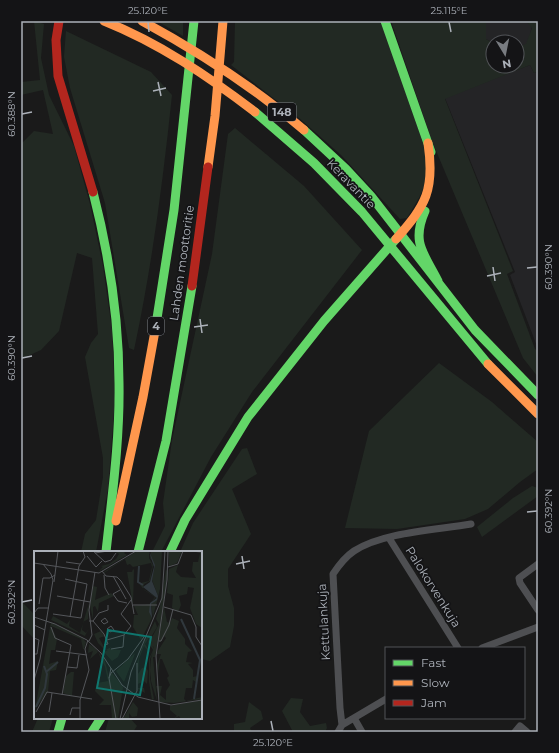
<svg xmlns="http://www.w3.org/2000/svg" width="559" height="753" font-family="Montserrat,sans-serif">
<rect width="100%" height="100%" fill="#1a1a1a"/>
<path fill="#242426" d="M486 21H526L532 27 528 42 526 45 517 47V42L493 43 486 39Z
M530 65 534 73 538 72V349L510 275 515 272 445 98Z"/>
<path fill="#222923" d="M34 21 44 24 41 58 49 95 74 146 90 204 103 266 112 330 115 398 108 489 96 552H81L85 534 96 520 103 477V458L85 357 91 343 98 334 92 258 77 253 59 331 41 350 21 359V144L34 131 53 134 43 90 21 95V82L40 80Z
M157 21H183V36Z
M235 21H382L425 149C430 181 424 191 407 218L400 219 341 155 299 118 231 65 234 62Z
M391 21H486V39L493 43V66H517V47L526 44 532 28 526 21H538V72L534 73 530 65 445 99 513 271 507 274 535 349 538 351V377L523 358 432 141Z
M66 31 151 72 172 95C163 181 152 266 134 350L129 348 105 203 70 88 64 57Z
M235 128 304 186 362 250 252 392 211 457 161 552H152L165 526 163 503 172 440 212 254 228 134Z
M439 363 492 402 538 442V469L520 482 488 509 465 519 397 529 345 528 369 431Z
M247 448 257 474 232 489 251 534 228 569V586L234 608V626L230 647 210 661 201 659V552H180L193 523 242 449Z
M532 486 538 488V496L482 537 477 527 513 498Z
M21 601 35 615V640L21 625Z
M291 698 303 699 300 712 310 726 326 723 327 728 325 732H293L282 711Z
M249 702 261 711 263 719 250 728 252 732H234V724L245 722Z
M38 718H53L49 732H32Z
M109 718H130L137 726 133 732H105Z"/>
<g fill="none" stroke-linecap="round" stroke-linejoin="round">
<path stroke="#4e4f52" stroke-width="7" d="M389 538 458 648
M538 564 519 578 520 583 538 610
M482 648 538 627
M354 718 362 732
M342 725 340 708 333 574C339 565 345 557 354 551 383 532 437 530 471 524
M338 732 342 725 386 699
M515 732 520 726 527 732"/>
<path stroke="#63d668" stroke-width="9" d="M385 21 431 152
M255 112 314 163 362 212 488 364
M304 130 346 169 371 196 475 330 538 395
M93 192C109 254 119 318 119 383 120 439 112 496 106 552
M425 211C411 243 424 253 438 281
M155 331 174 210 194 21
M138 552 166 441 192 286
M170 552 185 520 248 417 324 321 396 239
M58 732 62 718
M92 732 101 718"/>
<path stroke="#ff974d" stroke-width="9" d="M104 21C159 43 208 76 255 112
M142 21C199 52 254 87 304 130
M208 167 215 116 223 21
M396 239C426 205 435 190 428 143
M488 364 538 414
M116 521 143 397 155 331"/>
<path stroke="#b3261e" stroke-width="9" d="M59 21 56 40 58 76 93 192
M192 286 208 167"/>
</g>
<path fill="none" stroke="#acb1b9" stroke-width="1.5" d="M148 22 149 32M449 22 451 32M158 82 161 96M153 91 166 88M22 114 32 112M493 267 495 281M527 268 537 267M487 276 501 273M200 319 202 333M194 327 208 325M22 358 32 356M527 512 537 511M242 556 244 569M236 564 250 561M22 602 32 600M271 721 273 731"/>
<g text-anchor="middle" stroke-width="3.5" stroke-linejoin="round" paint-order="stroke">
<g fill="#141416" stroke="#7e8288" stroke-width="1">
<rect x="268" y="103" width="28" height="18" rx="3"/>
<rect x="148" y="317" width="16" height="18" rx="3"/>
</g>
<g font-size="11" font-weight="bold" fill="#acb1b9">
<text x="282" y="116">148</text>
<text x="156" y="330">4</text>
</g>
<g font-size="12" fill="#acb1b9" stroke="#141416">
<text transform="translate(351 184) rotate(46)" y="4">Keravantie</text>
<text transform="translate(182 263) rotate(-82)" y="4">Lahden moottoritie</text>
<text transform="translate(433 587) rotate(58)" y="4">Palokorvenkuja</text>
<text transform="translate(324 622) rotate(-93)" y="4">Kettulankuja</text>
</g>
</g>
<g transform="translate(34 551)">
<rect width="168" height="168" fill="#1a1a1a"/>
<path d="M80 0H92L90 2 93 4 64 21 69 16 67 15 75 13 82 8 85 3ZM103 0H115V7L119 14 116 30 110 33 109 38 122 46 116 52 121 46 110 39 104 31V25V31L107 32 115 30 118 16 117 12 99 16 96 13 93 14 91 8 70 22V21ZM117 0H128L126 38 119 66 117 53 124 45 118 29 121 14 116 7ZM135 0H148L143 12 135 15ZM166 2H168V77L162 73 156 57 160 37 154 36 153 43 145 45 147 54 144 61 138 57 139 44 133 42 135 18 144 14 142 21 147 26 162 27 158 20 159 11H164ZM99 18 100 19 99 54 93 21H98ZM132 18 134 22 121 106H119L123 150 117 130V107L120 97 116 90 125 73 122 68 126 55ZM59 35 63 36 61 49 77 42 80 45 65 52 64 61 61 55 59 56V68L56 55ZM55 52 54 68 49 71 48 79 52 82 55 77 51 85 17 69 19 65 33 73 36 69 35 75 46 82ZM116 53 118 67 107 89 99 76 100 64H104L100 55ZM130 56 133 71 136 72 138 67 145 70 143 77 151 88V93L158 100 154 101 152 111 159 112 154 113 159 119V126L163 125 167 109 163 128 162 131 159 129 158 137H152L150 148 152 150 168 146V148L140 152 126 151 122 135H128L126 144 132 149V140L136 134 133 127 135 125 128 108H126L124 123 123 114 127 103H122L132 87 130 85 127 91 124 90ZM121 70 123 76 116 88 120 98 116 108 117 119 116 128 120 148 118 149 115 131V108L119 99 114 91 116 85 111 93 117 103 110 95 105 108 104 123 108 117 112 116 114 120 113 133 110 130 104 133V137H110L111 142 104 138 103 112 108 96ZM17 71 50 88V95V89L52 91 50 98H49L47 88 17 75 23 88 21 99H17L15 113 24 110 23 115 22 119 16 120 14 141 1 158ZM67 80 71 85 65 87 72 99 77 96 76 98 87 99 84 106 78 110 70 101 74 99H71L64 92 60 83ZM55 93 61 97 71 110 75 127 78 122 89 136 84 168H78L77 154H65L70 149 61 140 63 132 74 130 71 116 64 101 56 108 59 100 54 102ZM101 102 99 108 90 131 82 120ZM37 121H40L38 145 29 142 32 125ZM168 149V168H147L145 165 139 168 143 165 136 159V155ZM99 151 104 157 103 165 98 166 95 162V168H89Z" fill="#222923"/>
<path d="M115 0 121 14 118 30 124 45 123 49 117 53 118 67 115 61 116 52 123 47 109 36 116 31 120 16Z" fill="#30383d"/>
<path fill="none" stroke="#30383d" stroke-width="2" d="M105 15 104 31 109 34M147 68 166 109 160 148M12 121 24 111M2 156 11 137 13 123 10 115"/>
<path fill="none" stroke="#54565a" stroke-width="1" d="M59 0 71 11 77 9 82 2M156 0 168 1M61 2 74 0M53 5 62 16 68 10M32 11 46 13M0 12 65 22 102 0M134 16 144 13 149 0M68 20 72 25 83 26 87 30 97 46 100 63M70 24 71 37 75 44M79 25 92 48M20 31 24 0M86 39 79 43 84 50 93 52M23 45 56 51M5 53 9 27H16L21 24M99 54H123M130 56 157 64 162 76V86L168 95M0 62 4 57H15M19 63 47 67 53 33 31 28M0 66 21 73 53 89 67 102 88 134 104 146 137 154 168 149M36 66 45 15 51 6 49 0M71 67 74 71 70 73 67 70ZM55 70H59L70 83 74 93 70 94M59 70 65 62 74 59V54M0 74 11 79M77 75 80 79 76 81 73 78ZM17 76 21 87 37 94 28 144M0 87 5 89 3 103H0M73 89 90 84 97 75 87 63 97 49M55 90 58 84 55 59 61 21M125 90H127L135 74 139 58M77 98 89 96 90 84M22 100 53 104M33 116 43 117 45 104M77 117 75 127 82 168M75 127 77 122 94 108 110 86M0 129 6 108 19 29 17 23 9 13M2 161 13 141 58 148M15 161 18 142M36 164 38 157H46M46 168V149L55 119 51 98 54 89M86 168 97 121 128 47 131 0M88 168 103 140V112M126 168 122 105 133 29 134 0"/>
<path fill="#0f766e" fill-opacity="0.15" stroke="#0f766e" stroke-width="2" d="M74 79 117 86 106 144 63 137Z"/>
<rect width="168" height="168" fill="none" stroke="#acb1b9" stroke-width="2"/>
</g>
<rect width="559" height="753" fill="none" stroke="#141416" stroke-width="44"/>
<rect x="385" y="647" width="140" height="72" fill="#141416" stroke="#515357"/>
<rect x="393" y="660" width="20" height="6" fill="#63d668" stroke="#515357"/>
<text x="421" y="667" font-size="12" fill="#acb1b9">Fast</text>
<rect x="393" y="680" width="20" height="6" fill="#ff974d" stroke="#515357"/>
<text x="421" y="687" font-size="12" fill="#acb1b9">Slow</text>
<rect x="393" y="700" width="20" height="6" fill="#b3261e" stroke="#515357"/>
<text x="421" y="707" font-size="12" fill="#acb1b9">Jam</text>
<g transform="translate(505 54) rotate(170)"><circle r="19" fill="#141416" stroke="#515357"/>
<path d="M0-3L7 15L0 10L-7 15Z" fill="#797c81"/>
<text y="-6" font-size="11" font-weight="bold" text-anchor="middle" fill="#acb1b9">N</text>
</g>
<rect x="22" y="22" width="515" height="709" fill="none" stroke="#acb1b9" stroke-width="1.5"/>
<g font-size="10" text-anchor="middle" fill="#acb1b9">
<text x="148" y="14">25.120°E</text>
<text x="449" y="14">25.115°E</text>
<text transform="translate(11 114) rotate(-90)" y="4">60.388°N</text>
<text transform="translate(548 267) rotate(-90)" y="4">60.390°N</text>
<text transform="translate(11 358) rotate(-90)" y="4">60.390°N</text>
<text transform="translate(548 511) rotate(-90)" y="4">60.392°N</text>
<text transform="translate(11 602) rotate(-90)" y="4">60.392°N</text>
<text x="273" y="746">25.120°E</text>
</g>
</svg>
